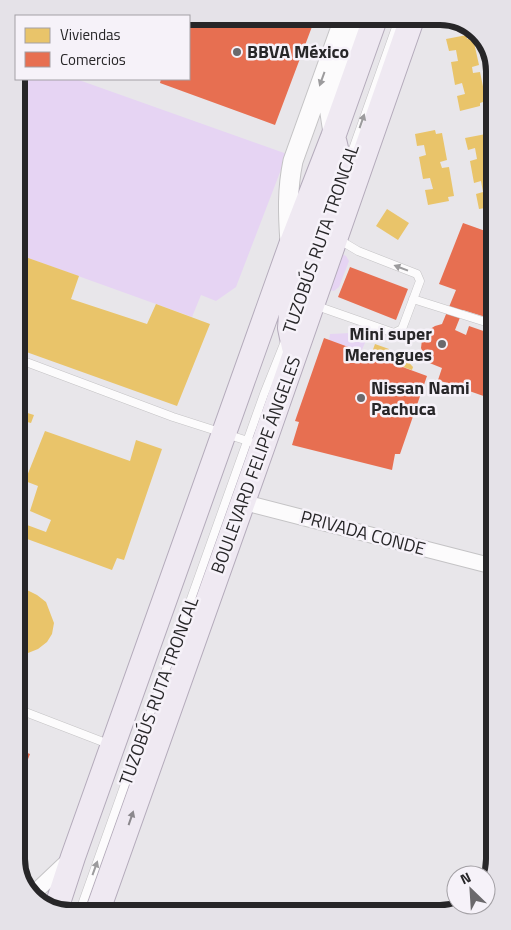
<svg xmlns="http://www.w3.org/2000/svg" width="511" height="930" font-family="'Titillium Web',sans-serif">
<rect width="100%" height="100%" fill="#e8e6ea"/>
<path fill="#e6d4f3" d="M16 79H76L287 154 236 287 216 301 201 295 192 317 17 254Z
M342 254 346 256 349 261 339 287 334 291 329 290Z
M351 333 367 338 361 352 329 340 330 334Z"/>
<path fill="#e9c46a" d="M467 35V39L473 38 479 65 472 67 473 73 480 72 486 101 480 103V106L460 111 457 96 465 94 462 83 455 85 451 62 458 61 456 50 449 51 446 39Z
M485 42 490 50 491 62H488Z
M435 130 436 134 442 133 447 160 440 162 442 168 449 167 454 196 448 197 449 201 428 205 425 190 433 189 430 178 423 179 419 157 426 155 424 145 417 146 415 134Z
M486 134V138L491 137V207L479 209 476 194 483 192 481 181 474 183 470 161 477 159 475 148 468 150 465 138Z
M387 209 409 223 398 240 376 226Z
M17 254 79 276 71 299 147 324 156 304 210 324 177 406 18 349Z
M375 344 389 349 385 360 371 355Z
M392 351 403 356 413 367 412 370 388 362Z
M18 410 34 415 31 423 20 420 18 424Z
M45 431 130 461 136 440 162 449 124 560 117 558 112 570 19 536V522L46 532 51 520 30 511 38 486 25 481Z
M27 590 37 595 46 602 54 623 52 634 47 642 38 649 28 653 19 654V598L24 600Z"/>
<path fill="#e76f51" d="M189 16H316L275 125 160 83 161 79H189Z
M463 223 491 233 492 319 463 310 455 330 466 335 469 326 492 334V362L487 360 484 365 492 368V399L438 380 442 368 427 362 421 348 422 340 427 331 435 326 442 324 456 290 439 284Z
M350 267 408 289 396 320 338 297Z
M324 338 427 376 400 454H395L392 470 292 445 299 422 295 421Z
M20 750 30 754 20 780Z"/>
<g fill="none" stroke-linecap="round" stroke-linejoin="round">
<defs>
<path id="service" d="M347 166 400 16
M413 299 492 324
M314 305 394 333 402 329 420 281 417 274 358 251 338 239
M18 359 173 417 251 442
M20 710 111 745
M79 913 264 394 286 339"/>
<path id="minor" d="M242 502 484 564
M32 895 70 859"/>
<path id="tertiary" d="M333 133 330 113 332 97 360 16
M290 243C288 214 287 190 293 161L345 16"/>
<path id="primary" d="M294 347 290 328 292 302 336 181C339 164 338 153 333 137
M56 909 73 857 291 245 333 137 376 16
M97 913C203 614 310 316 413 16"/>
</defs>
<use href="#service" stroke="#c4c3c5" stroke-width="9"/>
<use href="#minor" stroke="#c4c3c5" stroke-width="17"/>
<use href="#tertiary" stroke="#c4c3c5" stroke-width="21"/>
<use href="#primary" stroke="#b4abbb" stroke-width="26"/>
<use href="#service" stroke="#fcfbfc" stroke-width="8"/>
<use href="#minor" stroke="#fcfbfc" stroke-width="15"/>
<use href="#tertiary" stroke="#fcfbfc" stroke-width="19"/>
<use href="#primary" stroke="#efe9f2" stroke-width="24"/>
</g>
<defs><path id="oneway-solid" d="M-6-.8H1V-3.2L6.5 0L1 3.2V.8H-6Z" transform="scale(1.25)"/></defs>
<g fill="#9c9b9d">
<use href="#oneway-solid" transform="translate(322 79) rotate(110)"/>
<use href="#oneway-solid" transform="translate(362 121) rotate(-71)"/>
<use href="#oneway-solid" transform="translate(401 268) rotate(-159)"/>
<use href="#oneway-solid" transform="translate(95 868) rotate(-70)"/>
</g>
<use fill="#8b888d" href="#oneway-solid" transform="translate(131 818) rotate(-71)"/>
<g fill="#6b696c" stroke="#f6f2f9" stroke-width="2">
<circle cx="237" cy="52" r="5"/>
<circle cx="442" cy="344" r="5"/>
<circle cx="361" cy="398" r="5"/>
</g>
<g text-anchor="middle" stroke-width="5" stroke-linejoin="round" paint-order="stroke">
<g font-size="18" font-weight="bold" fill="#272628" stroke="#f6f2f9" text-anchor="start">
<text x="247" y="58">BBVA México</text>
<text x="432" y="340" text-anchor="end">Mini super<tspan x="432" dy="21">Merengues</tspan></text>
<text x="371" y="394">Nissan Nami<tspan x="371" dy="21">Pachuca</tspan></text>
</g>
<g font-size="18" fill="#272628" stroke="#f6f2f9">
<text transform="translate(321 239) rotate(-71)" y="6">TUZOBÚS RUTA TRONCAL</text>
<text transform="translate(256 465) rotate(-70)" y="6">BOULEVARD FELIPE ÁNGELES</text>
<text transform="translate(363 533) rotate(15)" y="6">PRIVADA CONDE</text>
<text transform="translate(159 691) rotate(-70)" y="6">TUZOBÚS RUTA TRONCAL</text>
</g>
</g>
<path d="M0 0H511V930H0ZM71 25H440A46 46 0 0 1 486 71V859A46 46 0 0 1 440 905H71A46 46 0 0 1 25 859V71A46 46 0 0 1 71 25Z" fill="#e5e2e8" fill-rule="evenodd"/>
<path fill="none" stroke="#272628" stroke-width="6" d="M71 25H440A46 46 0 0 1 486 71V859A46 46 0 0 1 440 905H71A46 46 0 0 1 25 859V71A46 46 0 0 1 71 25Z"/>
<rect x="15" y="15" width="175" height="65" fill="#f6f2f9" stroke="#a3a0a5"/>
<rect x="25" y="28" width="25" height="15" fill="#e9c46a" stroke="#a3a0a5"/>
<text x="60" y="40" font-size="15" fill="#272628">Viviendas</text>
<rect x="25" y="52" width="25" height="15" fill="#e76f51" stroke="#a3a0a5"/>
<text x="60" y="65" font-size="15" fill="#272628">Comercios</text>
<g transform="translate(471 890) rotate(335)"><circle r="24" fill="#f6f2f9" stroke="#a3a0a5"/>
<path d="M0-4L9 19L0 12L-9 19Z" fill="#6b696c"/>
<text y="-8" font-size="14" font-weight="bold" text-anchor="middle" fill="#272628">N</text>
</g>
</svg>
